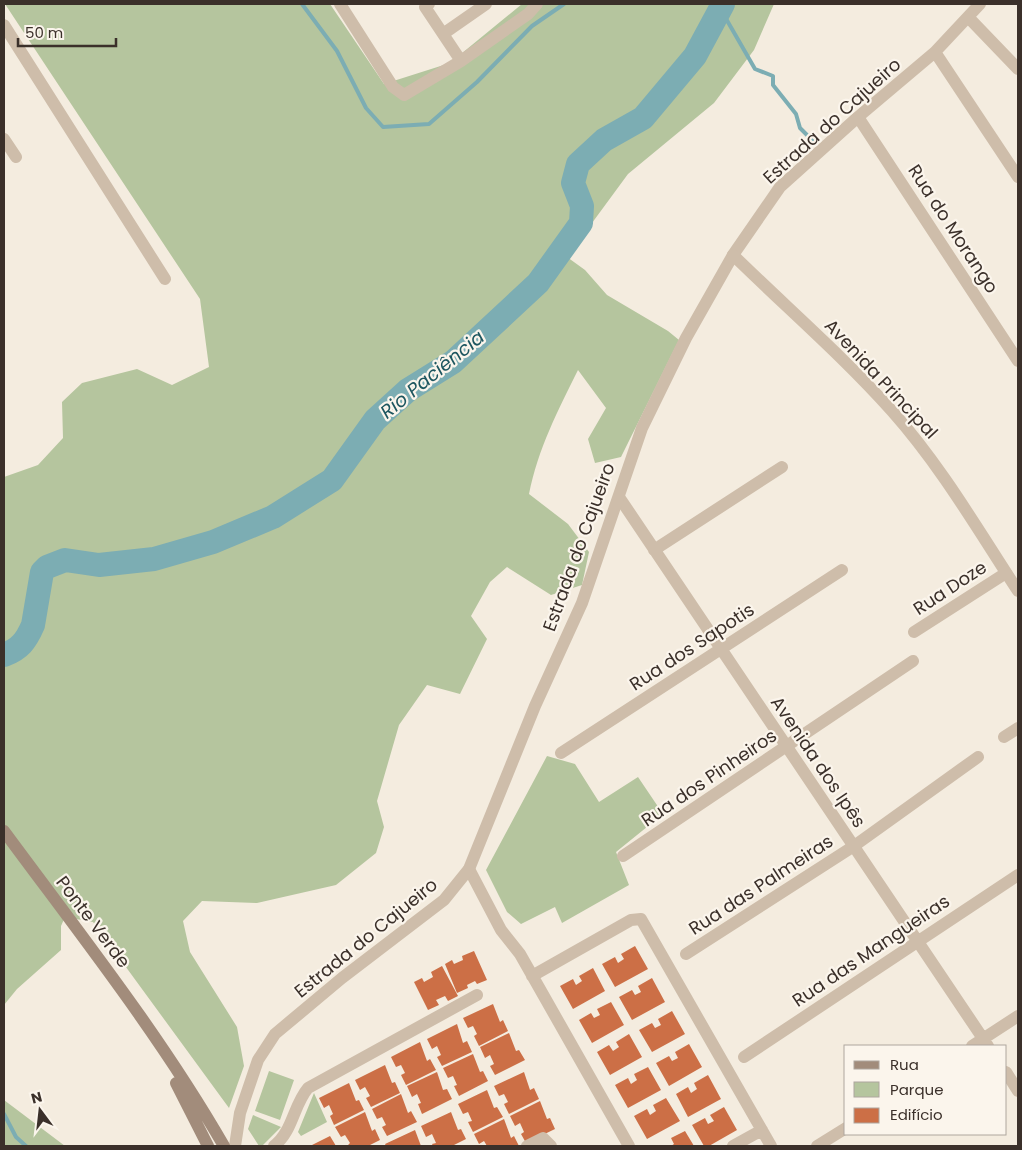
<svg xmlns="http://www.w3.org/2000/svg" width="1022" height="1150" font-family="Poppins,sans-serif">
<rect width="100%" height="100%" fill="#f4ecdf"/>
<path fill="#b5c59e" d="M5 4H330L384 84 450 63 522 4H774L754 50 714 103 628 174 567 257 585 270 607 295 668 331 679 340 621 457 595 463 588 439 606 408 578 370C558 410 538 449 529 494L568 524 589 552 582 585 551 595 507 567 490 582 471 616 487 639 460 694 427 685 399 725 377 801 384 827 376 853 336 885 257 903 202 901 183 921 190 952 237 1027 244 1066 229 1108 93 922 65 917 61 926V950L17 989 4 1005V477L38 465 63 438 62 402 82 383 137 369 172 385 209 367 200 299Z
M547 756 575 764 599 802 638 777 663 814 616 852 629 885 562 923 555 907 521 924 507 912 486 870Z
M269 1071 294 1080 280 1120 255 1111Z
M314 1093 327 1122 301 1136 298 1132Z
M4 1100 65 1146H4Z
M253 1115 281 1127 262 1146H259L248 1129Z"/>
<g fill="none" stroke-linecap="round" stroke-linejoin="round">
<path stroke="#7cadb3" stroke-width="4" d="M302 4 337 51 366 108 383 127 429 124 477 82 532 26 564 4
M721 10 755 69 773 76V85L796 114 800 128 812 140
M4 1114 16 1137 26 1146"/>
<path stroke="#7cadb3" stroke-width="24" d="M4 655C20 649 26 641 33 625L42 572 47 567 65 560 99 565 154 559 213 542 273 517 332 480 375 420 408 390 453 362 538 283 581 223 582 206 573 183 578 164 604 140 643 118 695 56 723 4"/>
</g>
<path fill="#cc6f46" d="M635 946 648 969 615 987 602 964 615 957 618 963 624 959 621 954Z
M474 951 487 980 477 984 475 981 467 985 468 988 457 993 445 964 452 960 454 964 463 960 462 956Z
M442 966 458 996 448 1001 445 996 436 1000 439 1005 428 1010 414 982 422 978 424 982 433 977 431 972Z
M593 968 605 991 573 1009 560 986 573 979 576 985 582 981 579 976Z
M652 978 665 1002 632 1020 619 997 632 990 635 995 641 992 638 986Z
M611 1002 624 1025 592 1043 579 1020 591 1013 594 1018 600 1015 597 1009Z
M493 1004 500 1022 503 1020 508 1031 479 1046 474 1036 477 1034 473 1026 468 1028 463 1018Z
M672 1011 685 1034 652 1052 639 1030 652 1023 655 1028 661 1025 658 1019Z
M457 1024 463 1043 467 1041 472 1052 442 1066 437 1057 441 1055 437 1046 432 1049 427 1039Z
M509 1033 516 1051 519 1050 525 1060 495 1075 490 1066 494 1064 490 1055 485 1058 480 1047Z
M629 1034 642 1057 610 1075 597 1052 609 1045 613 1051 619 1047 616 1042Z
M420 1042 427 1061 430 1059 436 1070 406 1085 401 1075 405 1073 401 1065 396 1067 391 1057Z
M689 1044 702 1067 669 1086 656 1063 669 1056 672 1061 678 1058 675 1052Z
M473 1054 480 1072 483 1071 488 1081 459 1096 454 1086 457 1085 453 1076 448 1078 443 1068Z
M385 1065 392 1083 395 1082 400 1093 371 1107 366 1098 370 1096 365 1087 360 1090 355 1080Z
M648 1067 661 1090 628 1108 615 1085 628 1078 631 1084 637 1080 634 1074Z
M437 1072 443 1090 447 1089 452 1099 422 1114 418 1104 421 1103 417 1094 412 1097 407 1086Z
M524 1072 530 1090 534 1088 539 1099 509 1114 504 1104 508 1102 504 1094 499 1096 494 1086Z
M708 1075 721 1099 688 1117 676 1094 688 1087 691 1093 697 1089 694 1083Z
M349 1083 356 1101 359 1100 364 1110 334 1125 330 1116 333 1114 329 1105 324 1108 319 1098Z
M487 1090 494 1108 497 1107 503 1117 473 1132 468 1122 472 1121 468 1112 463 1114 458 1104Z
M401 1094 408 1113 411 1111 417 1122 387 1136 382 1127 386 1125 382 1117 377 1119 372 1109Z
M666 1098 680 1121 647 1139 634 1116 647 1109 650 1115 656 1111 653 1105Z
M540 1101 547 1119 550 1118 555 1129 526 1143 521 1134 524 1132 520 1123 515 1126 510 1116Z
M724 1107 737 1130 709 1146H704L692 1125 705 1118 708 1124 714 1121 710 1115Z
M365 1112 372 1131 375 1129 380 1140 368 1146H347L350 1143 345 1135 341 1137 335 1127Z
M451 1112 458 1130 461 1129 466 1139 452 1146H433L432 1144 436 1143 432 1134 426 1137 421 1126Z
M504 1119 511 1138 514 1136 519 1146H487L484 1141 479 1144 474 1134Z
M415 1130 421 1146H386L385 1144Z
M685 1131 694 1146H671L674 1144 671 1138Z
M330 1136 336 1146H310Z"/>
<g fill="none" stroke-linecap="round" stroke-linejoin="round">
<path stroke="#cebdaa" stroke-width="12" d="M340 4 393 87 404 95 461 61 528 14 537 4
M429 4 425 7 461 61
M968 17 1018 69
M4 25 165 279
M443 34 486 4
M935 52 1018 177
M858 117 1018 361
M4 139 16 157
M733 255 780 187 858 117 935 52 980 4
M619 497 988 1046
M654 550 782 467
M914 632 1006 573
M1004 737 1018 728
M561 753 842 570
M623 856 913 661
M469 869 501 930 520 954 629 1146
M686 954 854 846 978 757
M532 976 631 920 641 919 771 1146
M972 1046 1018 1016
M744 1057 1018 875
M1006 1072 1018 1091
M274 1146C293 1131 293 1106 308 1088L477 995
M527 1146 543 1138 551 1146
M733 1146 762 1130
M817 1146 846 1128"/>
<path stroke="#cebdaa" stroke-width="12" d="M235 1146 240 1113 258 1060 275 1034 342 978 444 900 469 869 535 706 582 603 642 428 686 338 733 255C786 307 843 356 892 411 941 466 978 530 1018 591"/>
<path stroke="#a28c7b" stroke-width="12" d="M4 831C80 934 160 1035 224 1146
M176 1083 208 1146"/>
</g>
<g text-anchor="middle" stroke-width="4.5" stroke-linejoin="round" paint-order="stroke">
<g font-size="18" fill="#3b302a" stroke="#fbf5ec">
<text transform="translate(832 121) rotate(-42)" y="6">Estrada do Cajueiro</text>
<text transform="translate(953 229) rotate(57)" y="6">Rua do Morango</text>
<text transform="translate(881 379) rotate(47)" y="6">Avenida Principal</text>
<text transform="translate(579 547) rotate(-70)" y="6">Estrada do Cajueiro</text>
<text transform="translate(950 588) rotate(-33)" y="6">Rua Doze</text>
<text transform="translate(692 647) rotate(-33)" y="6">Rua dos Sapotis</text>
<text transform="translate(818 762) rotate(56)" y="6">Avenida dos Ipês</text>
<text transform="translate(709 778) rotate(-34)" y="6">Rua dos Pinheiros</text>
<text transform="translate(761 885) rotate(-33)" y="6">Rua das Palmeiras</text>
<text transform="translate(93 922) rotate(53)" y="6">Ponte Verde</text>
<text transform="translate(366 938) rotate(-39)" y="6">Estrada do Cajueiro</text>
<text transform="translate(871 951) rotate(-34)" y="6">Rua das Mangueiras</text>
</g>
<g font-size="19" font-style="italic" fill="#1d565f" stroke="#fbf5ec">
<text transform="translate(432 374) rotate(-39)" y="7">Rio Paciência</text>
</g>
</g>
<rect width="1022" height="1150" fill="none" stroke="#3b302a" stroke-width="10"/>
<rect x="844" y="1045" width="162" height="90" fill="#fbf5ec" stroke="#aea69e"/>
<rect x="854" y="1061" width="25" height="8" fill="#a28c7b" stroke="#aea69e"/>
<text x="890" y="1070" font-size="15" fill="#3b302a">Rua</text>
<rect x="854" y="1082" width="25" height="15" fill="#b5c59e" stroke="#aea69e"/>
<text x="890" y="1095" font-size="15" fill="#3b302a">Parque</text>
<rect x="854" y="1108" width="25" height="15" fill="#cc6f46" stroke="#aea69e"/>
<text x="890" y="1120" font-size="15" fill="#3b302a">Edifício</text>
<g transform="translate(40 1110) rotate(345)" stroke="#fbf5ec" stroke-width="4" paint-order="stroke">
<path d="M0-4L9 19L0 12L-9 19Z" fill="#3b302a"/>
<text y="-8" font-size="14" font-weight="bold" text-anchor="middle" fill="#3b302a">N</text>
</g>
<path d="M18 38v8h98v-8" fill="none" stroke="#3b302a" stroke-width="2.5"/>
<text x="25" y="38" font-size="15" fill="#3b302a" stroke="#fbf5ec" stroke-width="4" paint-order="stroke">50 m</text>
</svg>
